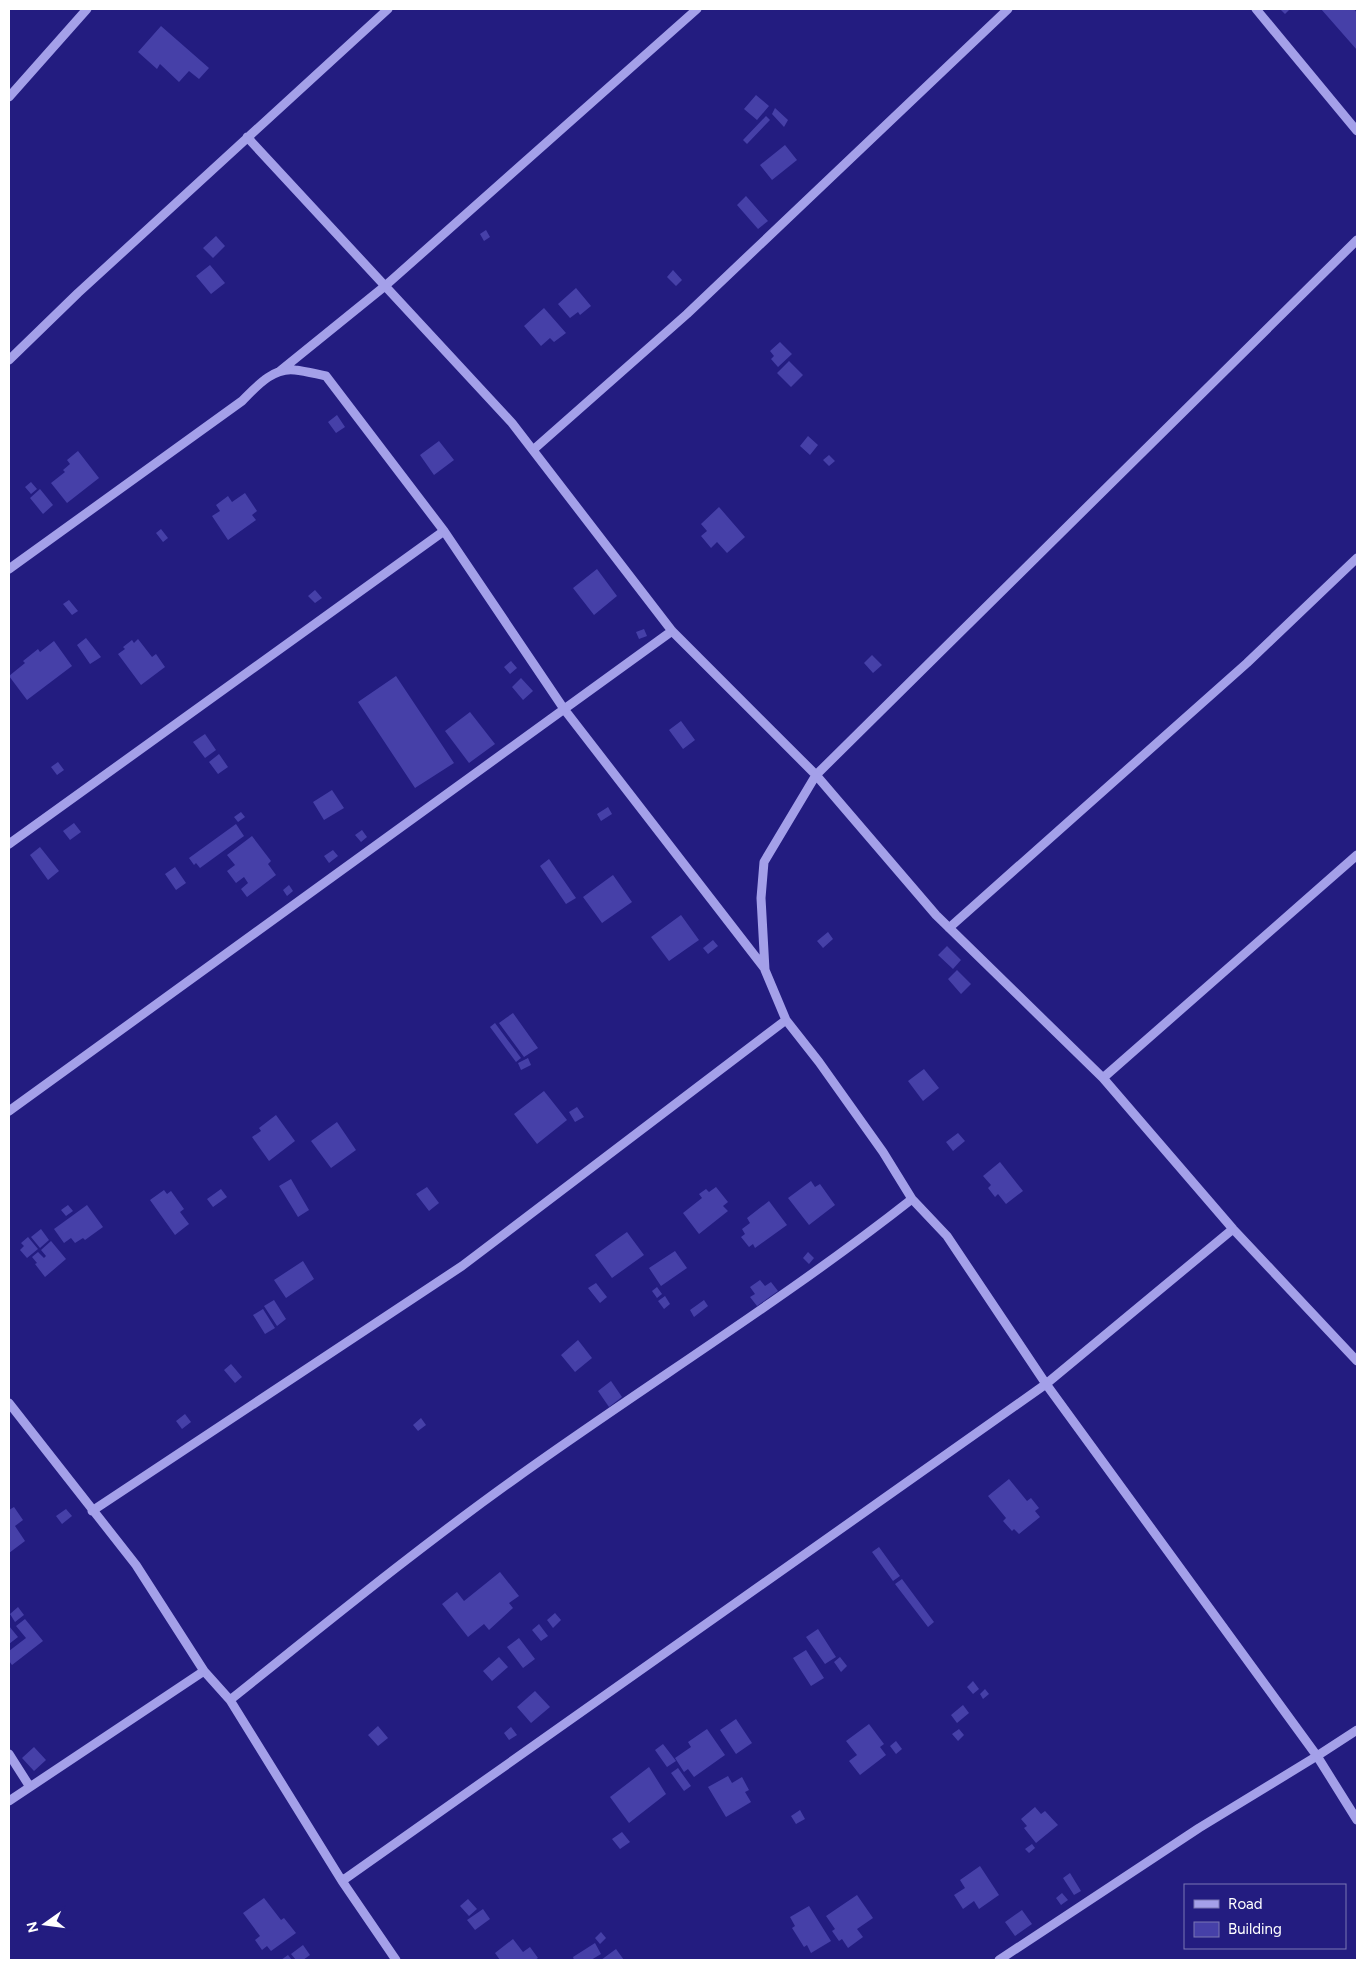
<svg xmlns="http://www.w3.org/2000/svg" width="1366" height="1969" font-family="Figtree,sans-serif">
<rect width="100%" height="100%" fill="#231c80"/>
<path fill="#4640a8" d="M1280 9H1290L1285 14Z
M1321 9H1354L1357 13V50Z
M161 26 209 68 199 79 189 71 179 82 160 64 157 69 138 52Z
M756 95 769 106 757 120 744 109Z
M775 108 788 120 784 127 772 114Z
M766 116 770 120 747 144 743 140Z
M785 145 797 160 772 180 760 165Z
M746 196 768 221 758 229 737 205Z
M486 230 490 237 484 241 480 234Z
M216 236 225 246 213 258 203 248Z
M210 265 225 283 211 294 196 276Z
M673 270 682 280 676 286 667 277Z
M576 288 591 306 580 315 578 312 570 318 558 304Z
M544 308 566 333 554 342 550 338 541 346 524 326Z
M780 342 792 354 778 367 771 359 774 356 770 351Z
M789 361 803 375 791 387 777 373Z
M337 415 345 427 336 433 328 422Z
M808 436 818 445 810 455 800 446Z
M439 441 454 460 434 475 420 455Z
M78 451 99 478 67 503 51 483 65 472 63 470 70 464 67 460Z
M829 455 835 461 829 466 823 460Z
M31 482 37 489 31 494 25 487Z
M40 489 53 505 43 514 30 498Z
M245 493 257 511 252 515 256 520 228 540 212 516 220 511 216 505 228 496 232 502Z
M719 507 745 537 727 553 717 542 711 548 701 536 707 531 701 524Z
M161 529 168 538 163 542 156 533Z
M597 569 617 596 594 615 573 588Z
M315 590 322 598 315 603 308 596Z
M69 600 78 611 72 615 63 604Z
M644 629 647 636 639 639 636 632Z
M86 638 101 657 90 664 77 645Z
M138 639 152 657 156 654 165 667 141 685 118 654 125 649 123 647 132 640 134 643Z
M54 641 72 666 27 700 9 676 25 663 23 661 38 649 40 652Z
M872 655 882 665 873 673 864 663Z
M511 661 517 668 510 674 504 667Z
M396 676 454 763 415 788 358 702Z
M521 678 533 691 523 700 512 687Z
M470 712 495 744 469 763 445 731Z
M681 721 695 740 683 749 669 730Z
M205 734 216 750 205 758 193 742Z
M219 754 228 767 218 774 209 762Z
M58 762 64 770 57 775 51 767Z
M332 790 344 808 324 820 313 802Z
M608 807 612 814 601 821 597 814Z
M241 812 245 817 238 822 234 817Z
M74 823 81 832 70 840 63 831Z
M236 824 244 836 200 868 196 863 194 865 189 858Z
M362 830 367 837 361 842 355 835Z
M252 836 271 861 268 864 276 875 247 897 241 889 248 883 244 877 236 883 227 871 235 865 227 855Z
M40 847 59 871 48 880 30 855Z
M333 850 338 856 329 863 324 856Z
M549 859 576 898 566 904 540 866Z
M175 867 186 883 176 890 165 874Z
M613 875 632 902 602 923 583 897Z
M289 885 293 891 287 896 283 890Z
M681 915 699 940 669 961 651 937Z
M828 932 833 939 823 948 817 941Z
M713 940 718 946 708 954 703 948Z
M947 946 961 960 953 969 938 955Z
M957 970 971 984 961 994 948 979Z
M513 1013 538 1048 524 1057 499 1023Z
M495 1023 521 1058 516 1062 490 1027Z
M528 1058 531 1065 521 1070 518 1063Z
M924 1069 939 1088 923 1101 908 1081Z
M544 1091 567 1120 537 1144 514 1114Z
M577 1107 584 1117 575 1122 569 1112Z
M276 1115 295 1141 269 1161 252 1137 261 1131 259 1128Z
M337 1122 356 1150 331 1168 311 1141Z
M958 1133 965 1141 953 1151 946 1142Z
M1000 1162 1023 1191 1006 1204 998 1194 995 1197 988 1188 991 1185 983 1176Z
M291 1179 309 1210 298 1217 279 1186Z
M811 1181 815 1187 820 1184 835 1205 809 1225 788 1198Z
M427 1187 439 1203 429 1211 416 1194Z
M716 1187 728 1202 723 1206 728 1211 699 1234 683 1213 702 1198 699 1194 706 1189 709 1192Z
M221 1189 227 1197 213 1207 207 1199Z
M164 1190 167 1194 171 1191 184 1209 180 1212 189 1224 175 1235 150 1200Z
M769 1201 787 1225 755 1248 753 1244 749 1247 741 1237 745 1234 742 1229 750 1223 747 1218Z
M68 1205 73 1211 66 1216 61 1210Z
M87 1205 103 1227 85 1240 83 1238 75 1243 71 1238 64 1243 54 1229Z
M41 1229 49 1240 40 1248 31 1237Z
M627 1232 644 1255 612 1278 595 1255Z
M28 1237 38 1249 27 1258 20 1250 24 1246 21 1243Z
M51 1241 66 1259 45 1277 35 1264 37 1263 32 1257 38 1252 44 1258 46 1256 41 1250Z
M675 1251 687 1268 661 1286 649 1268Z
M808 1252 814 1258 809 1264 803 1258Z
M303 1261 314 1279 286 1298 274 1280Z
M760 1280 765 1286 771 1282 778 1291 757 1306 750 1297 755 1294 750 1287Z
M596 1283 607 1297 600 1303 588 1288Z
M657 1287 662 1294 657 1298 652 1291Z
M665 1296 670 1304 664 1309 658 1301Z
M274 1300 286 1319 277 1326 264 1306Z
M704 1300 708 1306 694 1317 690 1310Z
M263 1309 275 1328 265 1334 253 1315Z
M578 1340 592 1358 575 1372 561 1355Z
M231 1364 242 1377 235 1383 224 1370Z
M611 1381 622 1397 609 1407 598 1391Z
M185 1414 191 1422 182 1429 176 1421Z
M421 1418 426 1425 418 1431 413 1425Z
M1009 1479 1027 1501 1031 1498 1039 1508 1035 1511 1040 1517 1019 1534 1014 1529 1012 1531 1003 1521 1006 1518 988 1496Z
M14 1507 23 1520 15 1526 25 1541 9 1553V1510Z
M66 1509 72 1516 62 1524 56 1516Z
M879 1547 900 1576 893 1581 872 1552Z
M500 1572 519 1596 509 1603 513 1608 489 1630 484 1624 468 1637 442 1604 457 1592 464 1601Z
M902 1579 934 1622 928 1627 895 1584Z
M18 1607 24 1615 15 1622 10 1614Z
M555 1613 561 1620 553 1628 547 1620Z
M25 1619 43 1641 12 1665 9 1661V1651L26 1638 16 1626Z
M539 1624 548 1636 541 1641 532 1630Z
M9 1626 18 1637 9 1644Z
M818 1629 836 1657 825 1664 806 1637Z
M519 1638 535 1659 523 1668 507 1647Z
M806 1650 824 1678 811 1686 793 1658Z
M499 1657 508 1667 492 1681 483 1671Z
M840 1657 847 1666 841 1672 834 1662Z
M973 1681 979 1689 973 1694 967 1687Z
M985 1689 989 1694 983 1699 980 1694Z
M535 1691 550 1707 531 1723 517 1707Z
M963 1705 969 1713 957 1723 951 1715Z
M736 1719 752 1743 736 1754 720 1730Z
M869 1724 884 1744 880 1747 886 1755 860 1775 849 1761 857 1755 846 1741Z
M378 1726 388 1738 378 1746 368 1735Z
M511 1727 517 1735 509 1740 504 1733Z
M707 1729 725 1755 694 1777 688 1769 684 1772 675 1758 691 1747 688 1742Z
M959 1729 964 1735 958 1741 952 1734Z
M896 1741 902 1749 896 1754 890 1746Z
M663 1744 676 1761 667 1767 655 1750Z
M34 1747 46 1760 34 1771 22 1758Z
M649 1767 666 1794 629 1823 610 1797Z
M678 1768 691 1786 684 1791 671 1773Z
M728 1776 732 1783 742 1777 749 1790 745 1792 751 1802 726 1817 708 1787Z
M1035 1807 1041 1814 1045 1811 1058 1825 1036 1843 1024 1828 1027 1826 1021 1819Z
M800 1810 805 1819 796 1824 791 1816Z
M622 1832 630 1842 620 1849 612 1839Z
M1032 1844 1035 1848 1029 1853 1025 1849Z
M980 1866 999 1895 979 1909 974 1901 963 1909 954 1895 965 1888 960 1880Z
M1070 1873 1081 1891 1074 1895 1063 1878Z
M1062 1893 1068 1900 1061 1905 1056 1898Z
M857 1895 873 1918 857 1929 863 1937 848 1948 842 1939 839 1941 832 1931 835 1929 826 1916Z
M264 1898 281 1920 284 1918 296 1933 271 1951 267 1946 262 1950 255 1940 260 1936 243 1913Z
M468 1899 477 1909 469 1916 460 1906Z
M809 1906 831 1941 811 1953 807 1945 804 1947 792 1928 795 1926 790 1917Z
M483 1909 490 1919 475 1930 467 1920Z
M1022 1910 1032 1924 1015 1936 1005 1922Z
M601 1932 606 1938 600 1944 595 1938Z
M513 1939 523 1952 530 1947 538 1958 535 1960H500L495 1953Z
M595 1943 601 1954 591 1960H574L573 1957Z
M303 1945 310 1955 303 1960H296L291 1954Z
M616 1949 624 1960H601Z
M288 1955 292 1960H281Z"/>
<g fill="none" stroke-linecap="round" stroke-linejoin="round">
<path stroke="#a4a0e9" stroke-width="9" d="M1256 9 1357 131
M9 97 87 9
M247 137 512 423 672 631 816 775 936 915 1103 1078 1233 1229 1357 1361
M9 360 78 293 388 9
M280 371 385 286 697 9
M533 450 687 314 1008 9
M9 569 242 401C256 387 273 367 295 370 305 371 316 374 326 376L444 531 564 709 765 969
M9 844 444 531
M949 928 1247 663 1357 558
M1103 1078 1357 855
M9 1111 672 631
M912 1199 947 1236 1046 1384 1317 1756 1357 1820
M9 1403 136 1565 204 1671 230 1700 342 1881 396 1960
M92 1511 462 1266 786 1020
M230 1700C324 1625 418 1548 516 1478 647 1384 785 1299 912 1199L883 1152 819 1062 786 1020 765 970 761 898 764 862 816 775 1357 240
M9 1754 30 1787
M9 1801 204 1671
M342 1881 1046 1384 1233 1229
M999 1960 1199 1828 1317 1756 1357 1730"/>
</g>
<rect width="1366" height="1969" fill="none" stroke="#ffffff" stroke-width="20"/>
<rect x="1184" y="1884" width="162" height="65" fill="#231c80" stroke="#7b77b3"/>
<rect x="1194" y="1900" width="25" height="8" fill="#a4a0e9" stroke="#7b77b3"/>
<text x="1228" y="1909" font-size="15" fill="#ffffff">Road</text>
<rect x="1194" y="1922" width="25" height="15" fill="#4640a8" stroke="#7b77b3"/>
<text x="1228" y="1934" font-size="15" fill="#ffffff">Building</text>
<g transform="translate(45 1924) rotate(256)" stroke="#231c80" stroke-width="4" paint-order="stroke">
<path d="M0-4L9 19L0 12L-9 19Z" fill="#ffffff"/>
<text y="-8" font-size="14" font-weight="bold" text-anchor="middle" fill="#ffffff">N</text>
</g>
</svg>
